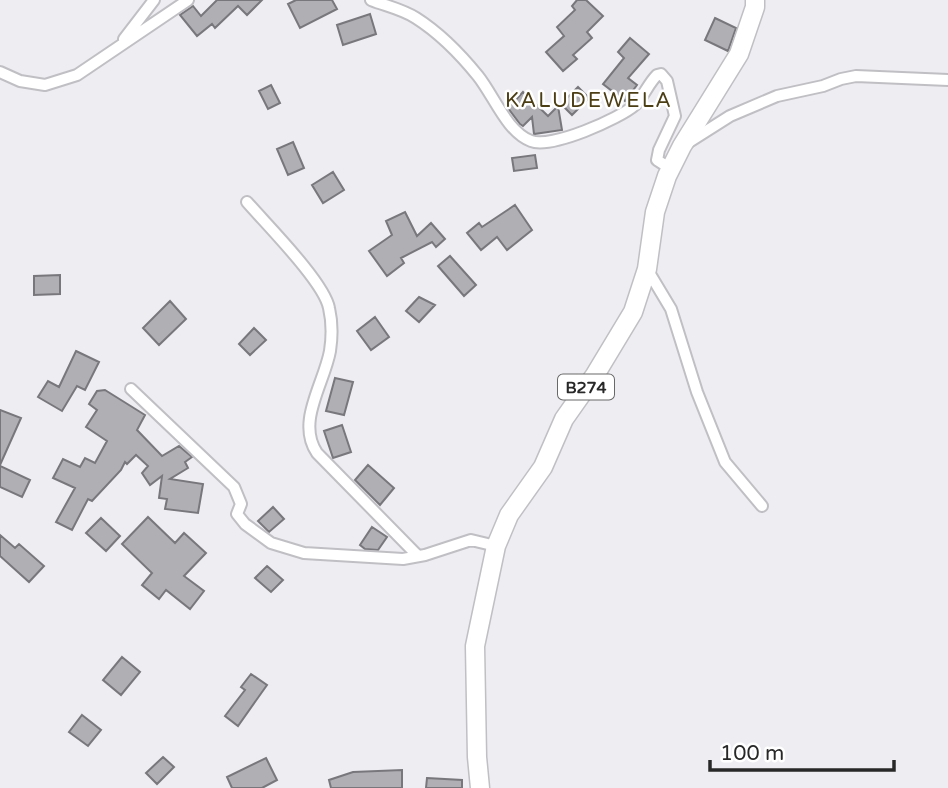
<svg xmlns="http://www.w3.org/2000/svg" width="948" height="788" font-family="'Varela Round',sans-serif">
<rect width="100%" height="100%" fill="#eeedf2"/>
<path fill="#b0afb4" stroke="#78777b" stroke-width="2" d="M217 0H262L247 15 238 6 215 28 212 24 197 36 180 15 193 6 201 16Z
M296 0H332L337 9 300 28 288 4Z
M577 0H586L603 16 587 32 592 38 573 55 577 59 563 71 546 52 564 36 557 27 575 10 572 6Z
M370 14 376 34 343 45 337 25Z
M715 18 736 28 728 51 705 40Z
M630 38 649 54 628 78 637 85 625 101 603 84 624 58 618 52Z
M271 85 280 103 268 109 259 91Z
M578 87 589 98 572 115 561 104Z
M523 92 548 116 558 106 562 130 534 134 532 117 523 126 520 124 508 108Z
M293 142 304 168 288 175 277 149Z
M535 155 537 168 514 171 512 158Z
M333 172 344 190 323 203 312 185Z
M515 205 532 230 507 250 497 237 481 250 467 233 479 223 482 227Z
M405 212 417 236 431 223 445 239 436 247 432 242 401 258 404 263 387 276 369 251 392 235 386 221Z
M450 256 476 285 464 296 438 266Z
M60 275V294L34 295V276Z
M419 297 435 305 419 322 406 311Z
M170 301 186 319 159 345 143 328Z
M375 317 389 337 371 350 357 331Z
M254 328 266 340 250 355 239 344Z
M76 351 99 362 85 390 77 386 62 411 38 397 48 381 59 387Z
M335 378 353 382 344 415 326 411Z
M105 390 145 415 137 430 162 456 179 446 192 457 185 462 188 468 170 479 203 484 198 513 165 509 167 499 159 498 162 476 150 485 142 473 148 466 136 455 127 464 125 462 121 470 92 501 88 499 72 530 56 522 75 488 53 478 63 459 80 467 85 458 95 463 107 441 86 427 97 410 89 404 97 391Z
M0 410 21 418 0 465Z
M342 425 351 452 333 458 324 431Z
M368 465 394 488 380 505 355 480Z
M0 466 30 480 22 497 0 487Z
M273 507 284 519 269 532 258 521Z
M148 517 175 543 184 533 206 553 184 576 204 591 190 609 166 590 159 599 142 585 152 573 122 544Z
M101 518 120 536 106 551 86 533Z
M372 527 387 537 378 550 365 549 360 545Z
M0 535 15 548 19 544 44 566 29 582 0 556Z
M267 566 283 580 271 592 255 578Z
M122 657 140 672 121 695 103 680Z
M251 674 267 685 238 726 225 716 245 690 241 687Z
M82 715 101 730 88 746 69 732Z
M163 757 174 767 157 784 146 773Z
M266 758 277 780 262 788H232L227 777Z
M402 770V788H331L329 780 353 772Z
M427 778 462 780V788H426Z"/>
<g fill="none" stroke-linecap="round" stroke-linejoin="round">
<defs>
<path id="minor" d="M371 0C386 6 402 9 416 18 438 32 461 55 478 76 494 96 507 132 531 141 551 149 619 119 635 105 644 96 648 84 657 75L661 74 667 81 675 116 659 150 657 160 671 169
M124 39 154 0
M0 72 20 81 45 85 77 75 188 0
M689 142 730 116 777 96 823 86 841 79 856 76 948 80
M247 202C266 224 324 282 329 308 332 321 332 338 330 351 324 384 296 422 317 453L418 556
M647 269 671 309 697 392 725 462 762 506
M131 389 234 487 241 504 237 514 245 524 271 543 304 553 403 559 425 555 471 540 496 546"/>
<path id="primary" d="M480 788 477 757 475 646 496 546 509 515 543 467 564 419 595 375 633 312 647 269 655 212 667 176 682 146 739 54 755 7V0"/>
</defs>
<use href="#minor" stroke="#c0bfc3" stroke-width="14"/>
<use href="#primary" stroke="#c0bfc3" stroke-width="21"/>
<use href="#minor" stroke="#fff" stroke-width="10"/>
<use href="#primary" stroke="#fff" stroke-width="18"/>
</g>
<g text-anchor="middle" stroke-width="5" stroke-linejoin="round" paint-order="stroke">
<rect fill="#fff" stroke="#686869" stroke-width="2" x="558" y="374.5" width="56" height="25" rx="5"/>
<g font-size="16" font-weight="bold" fill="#282829">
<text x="586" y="393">B274</text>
</g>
<g font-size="21" letter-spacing="2" fill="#4b3d14" stroke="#fff">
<text x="589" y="107">KALUDEWELA</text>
</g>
</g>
<path d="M710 760v10h184v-10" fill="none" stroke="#282829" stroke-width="3.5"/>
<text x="720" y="760" font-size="21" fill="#282829" stroke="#ffffff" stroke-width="5" paint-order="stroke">100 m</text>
</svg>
